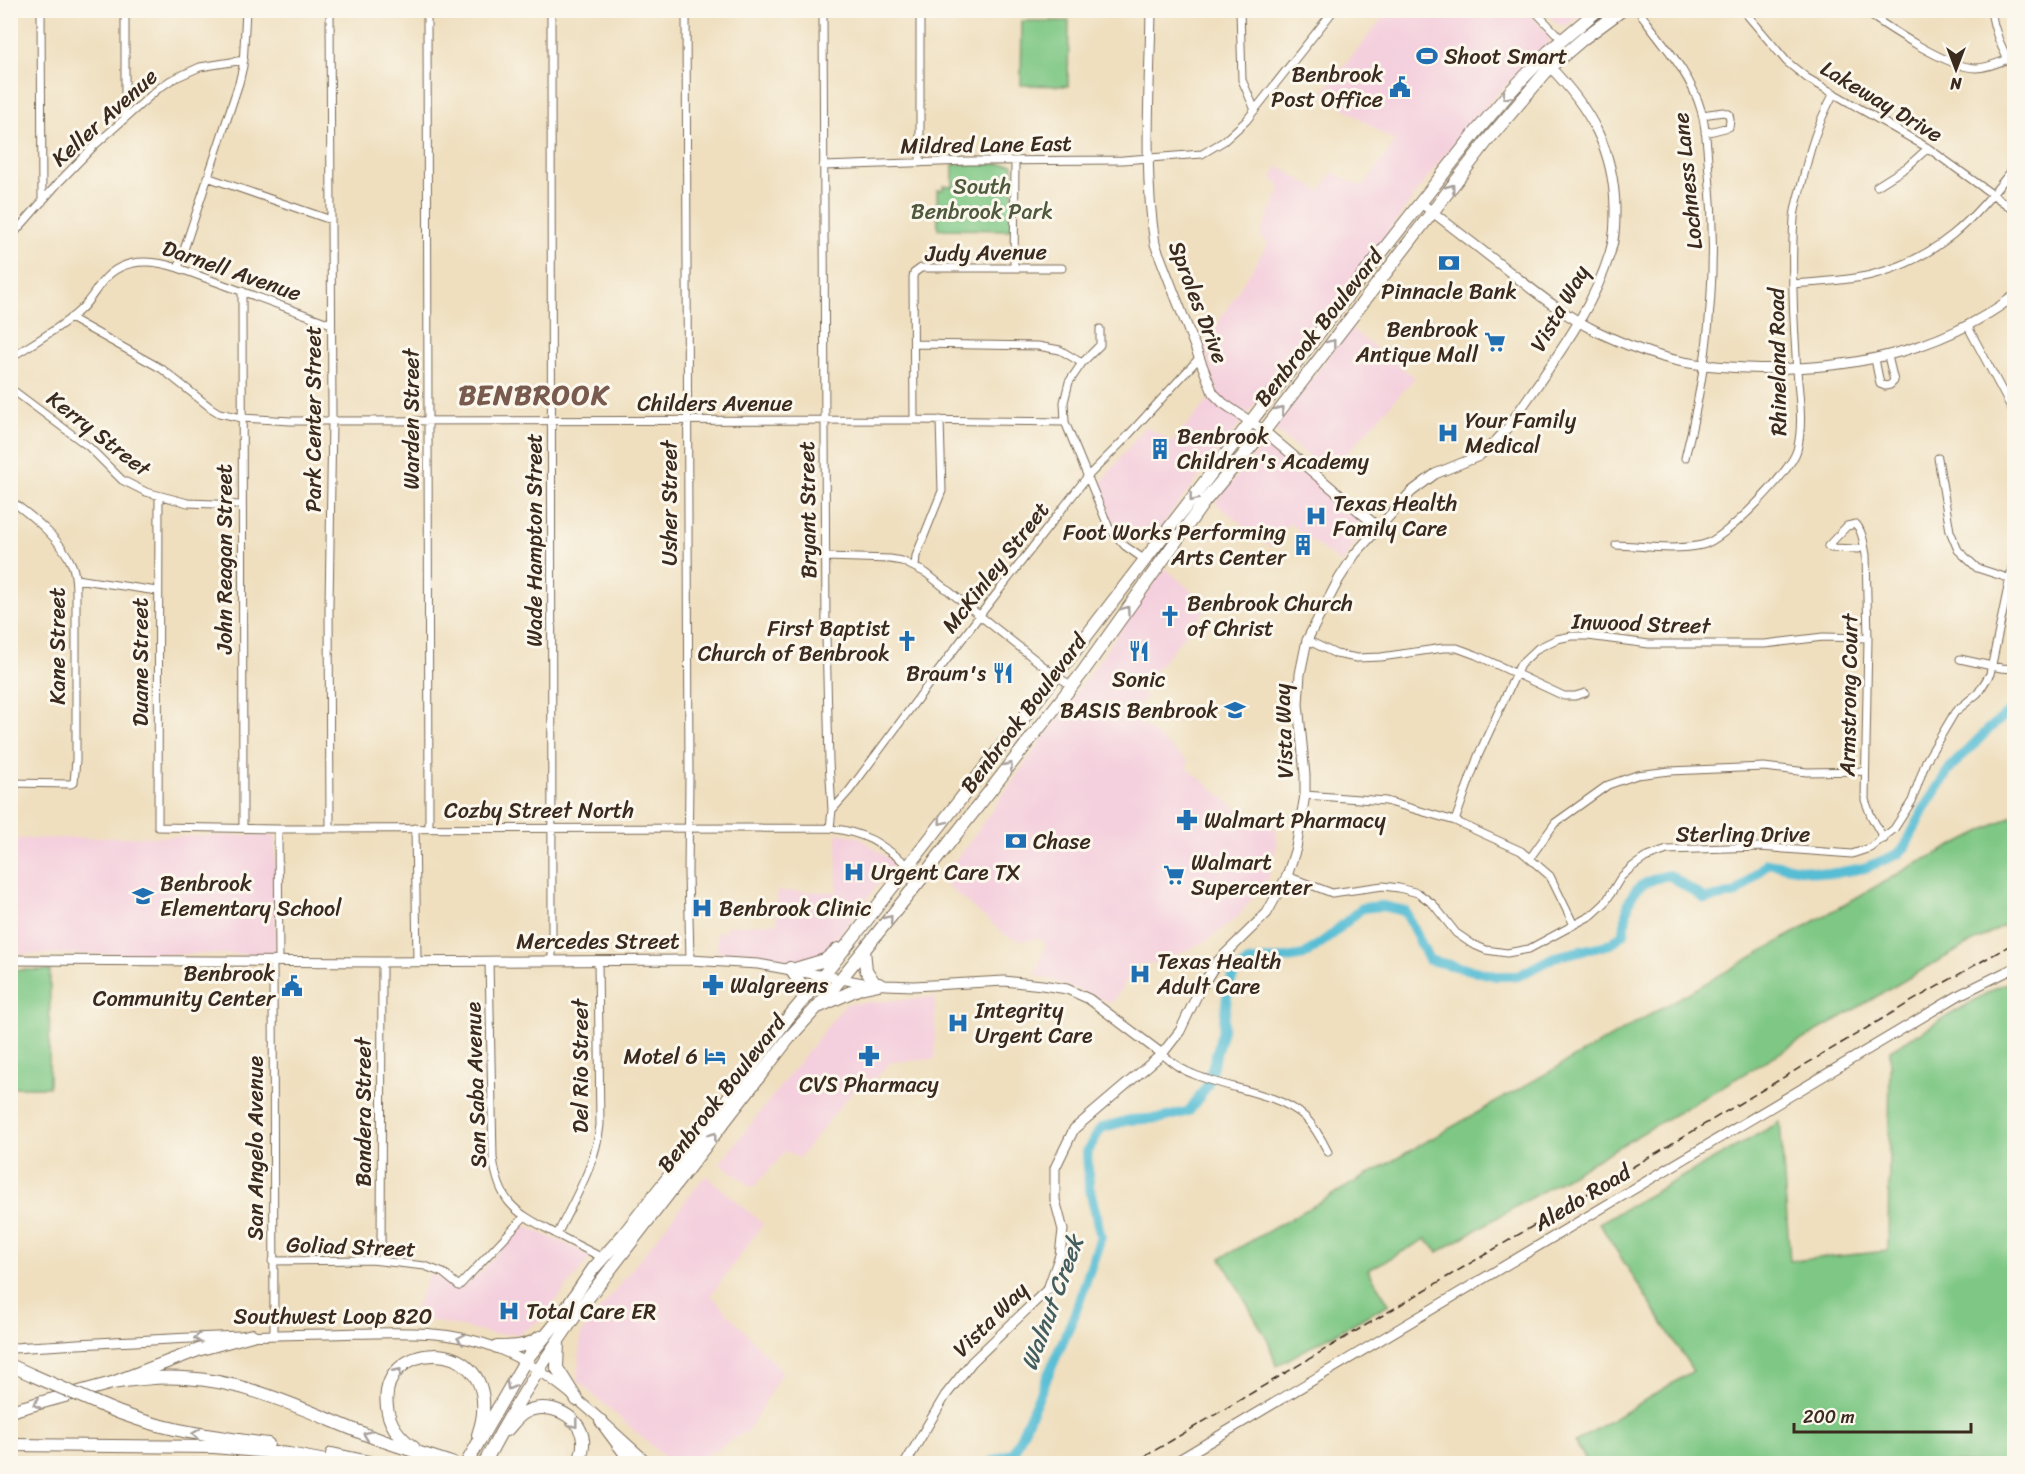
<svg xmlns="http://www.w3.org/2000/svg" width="2025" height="1474" font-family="Sriracha,sans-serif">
<rect width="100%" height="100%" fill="#fbf7ec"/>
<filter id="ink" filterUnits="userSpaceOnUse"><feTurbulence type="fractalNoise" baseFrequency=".0167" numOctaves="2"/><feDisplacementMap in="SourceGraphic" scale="12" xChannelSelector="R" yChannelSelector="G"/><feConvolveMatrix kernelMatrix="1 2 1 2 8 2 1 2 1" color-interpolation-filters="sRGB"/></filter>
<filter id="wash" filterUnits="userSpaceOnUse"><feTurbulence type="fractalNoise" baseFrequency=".008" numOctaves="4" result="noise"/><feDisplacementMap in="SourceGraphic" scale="24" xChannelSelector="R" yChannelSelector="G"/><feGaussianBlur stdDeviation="1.35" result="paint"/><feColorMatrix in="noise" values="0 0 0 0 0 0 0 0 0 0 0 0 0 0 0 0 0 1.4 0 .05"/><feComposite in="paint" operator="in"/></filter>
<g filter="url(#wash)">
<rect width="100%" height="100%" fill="#efdfbf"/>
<path fill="#f4cfdd" d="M1388 11H1527L1549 35 1550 41 1497 94 1441 159 1330 313 1250 411 1156 533 1143 544 1128 539 1111 518 1100 484 1145 426 1172 442 1217 391 1203 347 1268 243 1260 236 1281 187 1272 178 1278 166 1321 192 1332 172 1363 187 1395 142 1322 93Z
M1544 11H1585L1567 26 1557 24Z
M1350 328 1415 378 1329 473 1273 429Z
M1266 440 1306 470 1365 526 1342 564 1289 523 1270 547 1215 503Z
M1165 568 1209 606 1139 690 1146 696 1131 716 1189 762 1186 767 1252 821H1265L1276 829 1277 846 1268 878 1238 917 1208 940 1161 962 1136 965 1112 1003 1035 974 1046 944 1039 938 1022 941 1007 936 940 880 970 841Z
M837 833 859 837 894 863 824 956 799 962 717 952V932H726V926L777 923V891L837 892Z
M275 835V954H11L10 839Z
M935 997V1059L891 1062 873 1080 864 1077 799 1158 786 1151 753 1188 720 1163 845 1004Z
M706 1175 763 1224 711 1295 782 1372 749 1430 692 1463H671L577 1380 581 1334Z
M523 1225 592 1256 538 1322 519 1334H492L412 1316 430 1273 461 1288 476 1277Z"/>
<path fill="#7ec784" stroke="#5c7851" stroke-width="1.5" d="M1022 21H1069L1068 86 1021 85Z
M953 164H1013V230L938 229 937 190H943V186H953Z
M2014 815V920L1936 962 1438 1252 1426 1239 1368 1270 1389 1304 1276 1366 1269 1343 1221 1258 1912 866Z
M10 970H50L49 1087H11Z
M2014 980V1463H1588L1575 1442 1693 1371 1599 1223 1780 1122 1790 1261 1888 1251 1890 1050 1997 987Z"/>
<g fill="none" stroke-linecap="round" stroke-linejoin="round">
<path stroke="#56bdd4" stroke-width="10" d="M987 1464 1014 1452 1074 1316 1101 1237 1089 1186 1087 1152 1101 1128 1129 1120 1163 1118 1189 1111 1207 1086 1223 1030 1228 988 1234 974 1248 962 1281 959 1304 955 1329 937 1362 908 1382 906 1405 911 1429 960 1496 976H1518L1554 957 1611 944 1624 933C1628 896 1630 884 1669 875L1705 899 1737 893 1767 863 1829 874 1865 868 1898 854 1905 847 1925 807 1950 768 1990 728 2014 708"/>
</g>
</g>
<g filter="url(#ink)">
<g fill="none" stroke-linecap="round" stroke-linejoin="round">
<defs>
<path id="street" d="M41 10 42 202
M330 10 332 420 329 605 330 829
M427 10 429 828
M551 10 552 961
M686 10 689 777 688 873 690 960
M823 10 826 635 829 762 832 810 830 828
M920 10V163
M1240 10 1242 80 1255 110
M1534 10 1563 41
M1638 10C1661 42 1690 72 1701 110 1707 130 1707 153 1709 173 1718 269 1709 364 1685 458
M1743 10 1787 62 1807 78 1928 148 2014 210
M1863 10C1887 27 1948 68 1976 68 1987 68 1998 63 2008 59
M1991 10C1994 32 2002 51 2014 69
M1702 115 1723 112 1729 114 1730 120 1729 127 1705 133
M125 118V10
M823 166 968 161 1123 160 1202 154 1224 141 1246 121 1334 10
M207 177 331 220
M1877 186 1907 167 1928 148
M10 238 59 182 94 146 158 89 171 80 200 67 244 60
M178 268 239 83 243 66 246 10
M1014 268 1015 162
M1793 284C1819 282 1846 281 1871 275 1937 259 1975 219 2014 167
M242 291 243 828
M70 318 162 369 211 408 219 413 242 418 290 421 914 420 1065 422
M1967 325 2014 413
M1100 329V345L1082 363 1069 382 1064 402 1065 422 1109 528 1125 546 1145 560
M915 344 1038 346 1060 350 1082 363
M10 358C33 343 59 329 79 311 89 302 94 292 102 282 122 257 151 259 178 268L331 324
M1875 359 1880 384 1885 386 1890 385 1894 381 1888 356
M10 388 89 447 122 480 146 492 188 503 241 505
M914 420 913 277 914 273 921 268H1062
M1938 458 1950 531 1958 550 1977 568 2011 579
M159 497 158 827 278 829 830 828C867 833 879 843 908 865
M10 500C33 517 61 539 72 565 76 574 76 584 76 593V760L74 782 71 784 10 783
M1616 545C1644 546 1675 551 1702 545 1724 541 1791 472 1797 450 1805 420 1797 386 1796 355 1793 310 1791 264 1794 218 1795 206 1799 194 1802 183 1810 148 1817 125 1834 93
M1864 547 1858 549 1831 548 1828 546 1847 526 1856 524C1863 532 1864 545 1866 555L1868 638 1865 800 1871 816 1884 839
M826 557 890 559 902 561 926 573 1056 676 1071 685
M915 567 916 556 942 491 940 420
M76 579 157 591
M1307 640 1336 654 1357 658 1381 657 1443 648H1457L1476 655 1564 696H1575L1585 693
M1960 659 2001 668 2014 669
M1305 795 1386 801 1455 821 1521 851 1550 876 1574 925
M832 810 849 791 980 615 1087 477 1121 443 1200 357
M1455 821 1478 756 1520 665 1538 648 1557 639 1572 636H1588L1649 644H1765L1823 637 1868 638
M415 828 417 962
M278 829 279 961
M1530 858 1555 823 1608 785 1637 775 1670 771 1764 767 1807 772 1865 771
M1287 876 1332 893 1383 886 1399 888 1418 893 1433 904 1456 933 1472 944 1486 950 1507 953 1529 949 1592 915 1605 903 1621 877 1632 867 1645 858 1667 850 1759 847 1852 854 1870 848 1894 829 1912 801 1926 761 1955 712 1978 693 1990 674 2014 558
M273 961 274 1335
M489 961 493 1158C499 1201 513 1211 549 1230 567 1240 585 1249 603 1258
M1162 1054C1172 1062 1181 1070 1193 1074 1227 1089 1277 1092 1305 1117 1315 1127 1322 1140 1328 1152
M557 1235C574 1199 596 1165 600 1125L598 960
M272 1261 371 1260 425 1266 443 1273 459 1286 524 1217
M381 1261 382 962"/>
<path id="secondary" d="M1151 10C1150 87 1143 168 1155 244L1213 393 1223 403 1264 431 1379 528
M1421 203C1451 226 1481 250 1511 273 1538 294 1564 315 1594 330 1621 343 1650 355 1679 361 1701 366 1725 367 1747 368 1841 372 1938 354 2014 296
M10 960 382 962 690 960 758 964 863 983 886 985 914 986 1004 981 1042 985 1067 989 1089 999 1162 1054
M10 1348C116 1342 222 1335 328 1334 384 1333 446 1327 499 1349 554 1371 605 1425 650 1464
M905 1464 945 1396 972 1362 1048 1289 1060 1255 1063 1230 1055 1200V1168L1074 1129 1162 1054 1180 1031 1199 991 1217 962 1267 913 1287 876 1296 848 1305 795V775L1298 704 1300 674 1307 640 1339 579 1355 554 1411 492 1435 474 1479 456 1496 441 1507 429C1544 373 1590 318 1610 253 1615 238 1615 223 1615 208 1614 150 1590 108 1550 67
M1172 1464 1961 994 2014 968"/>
<path id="highway" d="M864 950 866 970 875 984
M790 968 800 983 804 999
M795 969 825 960 838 949
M820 1006 860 988 879 984
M558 1341 557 1368 577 1400
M497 1347C512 1347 528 1347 540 1337
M10 1365 32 1375
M112 1383C136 1379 161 1376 185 1378 249 1381 308 1412 367 1435 395 1446 425 1454 454 1464
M103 1406C157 1430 210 1436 268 1444
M10 1411 112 1383 201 1349 252 1335
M601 1421 633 1464
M507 1430C512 1425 517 1417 524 1413 546 1400 580 1414 583 1440 584 1448 581 1456 579 1464
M10 1445 214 1447 289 1454 341 1464
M414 1448C400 1438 389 1425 387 1407 378 1340 489 1334 483 1412 483 1420 480 1428 478 1435
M332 1454 378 1464
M466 1464 525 1361 557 1322 593 1269 623 1235 674 1170 788 1018 824 975 1025 716 1348 295 1476 132 1509 93 1549 51 1598 10
M484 1464C514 1405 549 1352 588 1298L789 1038 827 996 921 879 1082 673 1204 502 1264 431 1487 141 1550 67 1584 38 1622 10"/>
</defs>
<use href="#street" stroke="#7a6956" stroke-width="9"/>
<use href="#secondary" stroke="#7a6956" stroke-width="11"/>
<use href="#highway" stroke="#7a6956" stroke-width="14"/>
<use href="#street" stroke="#fff" stroke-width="7"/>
<use href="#secondary" stroke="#fff" stroke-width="9"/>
<use href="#highway" stroke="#fff" stroke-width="12"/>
<path stroke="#3b2a1e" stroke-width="1.5" stroke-dasharray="9 4.5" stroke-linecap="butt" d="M1132 1464 1919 997 2014 943"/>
<defs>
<path id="highway-bridge" d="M32 1375 103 1406"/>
</defs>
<use href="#highway-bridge" stroke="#7a6956" stroke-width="14" stroke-linecap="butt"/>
<use href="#highway-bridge" stroke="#fff" stroke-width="12"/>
</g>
<defs><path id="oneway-chevron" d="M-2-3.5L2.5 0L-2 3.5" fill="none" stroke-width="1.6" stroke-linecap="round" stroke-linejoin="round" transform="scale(1.5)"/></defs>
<g stroke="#a79f9a">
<use href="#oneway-chevron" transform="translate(1506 96) rotate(131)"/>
<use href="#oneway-chevron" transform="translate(1451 188) rotate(-53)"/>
<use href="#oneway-chevron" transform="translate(1332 343) rotate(-52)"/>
<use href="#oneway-chevron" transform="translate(1280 410) rotate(-52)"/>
<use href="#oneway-chevron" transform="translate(1193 498) rotate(128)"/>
<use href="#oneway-chevron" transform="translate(1126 610) rotate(-55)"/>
<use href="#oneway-chevron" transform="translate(1009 766) rotate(-52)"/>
<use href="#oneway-chevron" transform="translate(942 821) rotate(128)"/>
<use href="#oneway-chevron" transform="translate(889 919) rotate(-51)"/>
<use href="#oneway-chevron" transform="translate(713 1136) rotate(-52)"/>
<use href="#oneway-chevron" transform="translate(198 1338) rotate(177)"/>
<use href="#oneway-chevron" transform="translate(461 1339) rotate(-168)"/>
<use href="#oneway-chevron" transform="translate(398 1372) rotate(-48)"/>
<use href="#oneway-chevron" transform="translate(510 1386) rotate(119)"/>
<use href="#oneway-chevron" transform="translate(37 1404) rotate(165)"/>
<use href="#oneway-chevron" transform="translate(574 1424) rotate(52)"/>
<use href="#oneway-chevron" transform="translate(196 1434) rotate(-172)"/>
<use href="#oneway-chevron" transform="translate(367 1435) rotate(-159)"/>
</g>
</g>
<defs>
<symbol id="stadium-bare" viewBox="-9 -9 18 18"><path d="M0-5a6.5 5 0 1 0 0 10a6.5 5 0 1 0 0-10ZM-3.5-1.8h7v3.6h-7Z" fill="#1f6fb2" stroke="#fbf7ec" stroke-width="2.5" paint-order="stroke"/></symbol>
<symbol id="civic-bare" viewBox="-9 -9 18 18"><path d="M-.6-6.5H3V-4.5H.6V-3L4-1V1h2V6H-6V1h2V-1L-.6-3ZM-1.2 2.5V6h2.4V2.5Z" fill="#1f6fb2" stroke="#fbf7ec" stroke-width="2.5" paint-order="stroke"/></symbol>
<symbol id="bank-bare" viewBox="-9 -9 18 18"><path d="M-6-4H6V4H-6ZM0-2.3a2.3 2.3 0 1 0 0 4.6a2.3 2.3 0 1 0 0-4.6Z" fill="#1f6fb2" stroke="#fbf7ec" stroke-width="2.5" paint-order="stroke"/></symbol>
<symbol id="supermarket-bare" viewBox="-9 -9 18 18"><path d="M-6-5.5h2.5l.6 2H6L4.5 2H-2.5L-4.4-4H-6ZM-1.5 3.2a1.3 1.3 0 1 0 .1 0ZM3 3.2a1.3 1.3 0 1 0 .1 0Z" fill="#1f6fb2" stroke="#fbf7ec" stroke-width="2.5" paint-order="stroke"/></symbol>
<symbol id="hospital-bare" viewBox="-9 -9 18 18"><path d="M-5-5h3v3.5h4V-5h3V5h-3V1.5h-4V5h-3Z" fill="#1f6fb2" stroke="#fbf7ec" stroke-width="2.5" paint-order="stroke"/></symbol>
<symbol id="building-bare" viewBox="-9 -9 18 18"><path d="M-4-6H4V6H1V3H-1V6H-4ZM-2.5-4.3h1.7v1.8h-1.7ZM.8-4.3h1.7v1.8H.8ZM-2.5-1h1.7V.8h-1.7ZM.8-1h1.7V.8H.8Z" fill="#1f6fb2" stroke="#fbf7ec" stroke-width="2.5" paint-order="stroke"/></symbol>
<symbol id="church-bare" viewBox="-9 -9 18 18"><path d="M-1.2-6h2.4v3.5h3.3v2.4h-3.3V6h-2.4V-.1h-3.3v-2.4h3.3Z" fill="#1f6fb2" stroke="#fbf7ec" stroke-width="2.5" paint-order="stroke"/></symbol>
<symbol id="restaurant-bare" viewBox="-9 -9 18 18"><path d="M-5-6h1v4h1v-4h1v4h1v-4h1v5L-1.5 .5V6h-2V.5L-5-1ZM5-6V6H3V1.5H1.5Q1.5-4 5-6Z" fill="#1f6fb2" stroke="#fbf7ec" stroke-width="2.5" paint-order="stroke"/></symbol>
<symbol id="school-bare" viewBox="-9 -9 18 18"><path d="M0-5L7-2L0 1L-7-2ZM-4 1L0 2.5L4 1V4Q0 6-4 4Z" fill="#1f6fb2" stroke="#fbf7ec" stroke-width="2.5" paint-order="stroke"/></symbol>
<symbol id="pharmacy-bare" viewBox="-9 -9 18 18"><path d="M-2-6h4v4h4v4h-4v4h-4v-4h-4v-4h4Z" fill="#1f6fb2" stroke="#fbf7ec" stroke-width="2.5" paint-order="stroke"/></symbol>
<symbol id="hotel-bare" viewBox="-9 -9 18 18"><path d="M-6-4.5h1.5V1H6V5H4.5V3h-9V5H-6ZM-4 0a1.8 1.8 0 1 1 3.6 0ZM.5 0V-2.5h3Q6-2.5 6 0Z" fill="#1f6fb2" stroke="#fbf7ec" stroke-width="2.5" paint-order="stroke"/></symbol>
</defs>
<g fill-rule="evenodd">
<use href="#stadium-bare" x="1412" y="41" width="30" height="30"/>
<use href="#civic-bare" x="1385" y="72" width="30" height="30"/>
<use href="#bank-bare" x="1434" y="248" width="30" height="30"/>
<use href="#supermarket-bare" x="1480" y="327" width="30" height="30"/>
<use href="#hospital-bare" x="1433" y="418" width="30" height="30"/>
<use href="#building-bare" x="1145" y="434" width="30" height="30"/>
<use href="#hospital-bare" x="1301" y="501" width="30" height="30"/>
<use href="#building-bare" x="1288" y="530" width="30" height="30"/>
<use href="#church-bare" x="1155" y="601" width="30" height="30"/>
<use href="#church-bare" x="892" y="626" width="30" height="30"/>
<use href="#restaurant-bare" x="1124" y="636" width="30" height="30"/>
<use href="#restaurant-bare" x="988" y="658" width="30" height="30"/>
<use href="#school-bare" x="1220" y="695" width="30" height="30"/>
<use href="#pharmacy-bare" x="1172" y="805" width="30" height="30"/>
<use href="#bank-bare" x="1001" y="826" width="30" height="30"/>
<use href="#hospital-bare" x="839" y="857" width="30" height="30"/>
<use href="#supermarket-bare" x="1159" y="860" width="30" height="30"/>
<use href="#school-bare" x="128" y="881" width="30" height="30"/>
<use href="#hospital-bare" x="687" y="893" width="30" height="30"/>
<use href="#hospital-bare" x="1125" y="959" width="30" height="30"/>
<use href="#pharmacy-bare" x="698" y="970" width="30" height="30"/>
<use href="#civic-bare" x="277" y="971" width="30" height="30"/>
<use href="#hospital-bare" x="943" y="1008" width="30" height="30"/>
<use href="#hotel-bare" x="700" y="1041" width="30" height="30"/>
<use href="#pharmacy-bare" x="854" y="1041" width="30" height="30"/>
<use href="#hospital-bare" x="494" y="1296" width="30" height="30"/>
</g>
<g text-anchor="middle" stroke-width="6" stroke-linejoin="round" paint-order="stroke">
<g font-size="22" fill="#3b2a1e" stroke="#fbf7ec" text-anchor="start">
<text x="1444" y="64">Shoot Smart</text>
<text x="1383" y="82" text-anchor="end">Benbrook<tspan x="1383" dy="25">Post Office</tspan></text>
<text x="1449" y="299" text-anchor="middle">Pinnacle Bank</text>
<text x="1478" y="337" text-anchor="end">Benbrook<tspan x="1478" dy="25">Antique Mall</tspan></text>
<text x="1465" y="428">Your Family<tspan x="1465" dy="25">Medical</tspan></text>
<text x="1177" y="444">Benbrook<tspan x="1177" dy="25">Children's Academy</tspan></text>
<text x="1333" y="511">Texas Health<tspan x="1333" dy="25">Family Care</tspan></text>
<text x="1286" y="540" text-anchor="end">Foot Works Performing<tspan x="1286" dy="25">Arts Center</tspan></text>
<text x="1187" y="611">Benbrook Church<tspan x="1187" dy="25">of Christ</tspan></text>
<text x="890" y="636" text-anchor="end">First Baptist<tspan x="890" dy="25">Church of Benbrook</tspan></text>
<text x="986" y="681" text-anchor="end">Braum's</text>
<text x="1139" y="687" text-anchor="middle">Sonic</text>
<text x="1218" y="718" text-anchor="end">BASIS Benbrook</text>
<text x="1204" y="828">Walmart Pharmacy</text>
<text x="1033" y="849">Chase</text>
<text x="1191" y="870">Walmart<tspan x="1191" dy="25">Supercenter</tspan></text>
<text x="871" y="880">Urgent Care TX</text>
<text x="160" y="891">Benbrook<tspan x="160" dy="25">Elementary School</tspan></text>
<text x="719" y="916">Benbrook Clinic</text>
<text x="1157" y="969">Texas Health<tspan x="1157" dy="25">Adult Care</tspan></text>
<text x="275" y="981" text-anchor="end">Benbrook<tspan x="275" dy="25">Community Center</tspan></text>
<text x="730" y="993">Walgreens</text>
<text x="975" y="1018">Integrity<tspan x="975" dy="25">Urgent Care</tspan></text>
<text x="698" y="1064" text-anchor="end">Motel 6</text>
<text x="869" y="1092" text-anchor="middle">CVS Pharmacy</text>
<text x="526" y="1319">Total Care ER</text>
</g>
<g font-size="22" fill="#3b2a1e" stroke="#fbf7ec">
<text transform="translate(1882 101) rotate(31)" y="8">Lakeway Drive</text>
<text transform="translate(104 117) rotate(-42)" y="8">Keller Avenue</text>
<text transform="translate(986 144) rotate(-1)" y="8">Mildred Lane East</text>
<text transform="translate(1687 181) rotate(-96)" y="8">Lochness Lane</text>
<text transform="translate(986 252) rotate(-1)" y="8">Judy Avenue</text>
<text transform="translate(232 270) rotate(19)" y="8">Darnell Avenue</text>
<text transform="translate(1199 302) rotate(69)" y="8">Sproles Drive</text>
<text transform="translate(1559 308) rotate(-60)" y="8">Vista Way</text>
<text transform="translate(1318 327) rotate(-52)" y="8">Benbrook Boulevard</text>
<text transform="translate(1777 362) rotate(-91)" y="8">Rhineland Road</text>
<text x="715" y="411">Childers Avenue</text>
<text transform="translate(313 419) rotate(-90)" y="8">Park Center Street</text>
<text transform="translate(411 419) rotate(-90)" y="8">Warden Street</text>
<text transform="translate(99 433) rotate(38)" y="8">Kerry Street</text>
<text transform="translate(669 503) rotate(-90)" y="8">Usher Street</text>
<text transform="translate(807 510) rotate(-91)" y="8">Bryant Street</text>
<text transform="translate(534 540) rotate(-90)" y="8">Wade Hampton Street</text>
<text transform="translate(224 559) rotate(-90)" y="8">John Reagan Street</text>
<text transform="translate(995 567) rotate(-52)" y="8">McKinley Street</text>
<text transform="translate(1641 623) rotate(2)" y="8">Inwood Street</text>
<text transform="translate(57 646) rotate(-90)" y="8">Kane Street</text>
<text transform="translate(140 662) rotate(-90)" y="8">Duane Street</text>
<text transform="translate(1848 695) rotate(-89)" y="8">Armstrong Court</text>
<text transform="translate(1023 713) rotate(-53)" y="8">Benbrook Boulevard</text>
<text transform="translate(1283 731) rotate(-92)" y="8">Vista Way</text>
<text x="539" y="818">Cozby Street North</text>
<text x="1743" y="842">Sterling Drive</text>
<text x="598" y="949">Mercedes Street</text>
<text transform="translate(580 1066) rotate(-90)" y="8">Del Rio Street</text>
<text transform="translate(475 1085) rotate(-92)" y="8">San Saba Avenue</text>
<text transform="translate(721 1093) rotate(-52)" y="8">Benbrook Boulevard</text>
<text transform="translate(363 1112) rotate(-90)" y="8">Bandera Street</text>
<text transform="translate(255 1148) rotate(-90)" y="8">San Angelo Avenue</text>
<text transform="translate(1582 1197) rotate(-31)" y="8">Aledo Road</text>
<text transform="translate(351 1246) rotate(2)" y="8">Goliad Street</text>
<text x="333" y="1324">Southwest Loop 820</text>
<text transform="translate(990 1319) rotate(-45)" y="8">Vista Way</text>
</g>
<g font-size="22" fill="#4f593d" stroke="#fbf7ec">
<text x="982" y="194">South<tspan x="982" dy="25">Benbrook Park</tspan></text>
</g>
<g font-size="24" font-style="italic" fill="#445d5e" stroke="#fbf7ec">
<text transform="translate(1052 1303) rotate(-70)" y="8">Walnut Creek</text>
</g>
<g font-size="28" font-weight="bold" letter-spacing="1.5" fill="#785a4f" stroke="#fbf7ec">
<text x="534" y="404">BENBROOK</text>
</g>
</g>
<rect width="2025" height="1474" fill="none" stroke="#fbf7ec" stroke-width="36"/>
<g transform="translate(1956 69) rotate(180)" stroke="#fbf7ec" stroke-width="4.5" paint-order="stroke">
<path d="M0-4.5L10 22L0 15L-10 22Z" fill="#3b2a1e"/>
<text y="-9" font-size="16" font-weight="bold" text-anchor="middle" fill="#3b2a1e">N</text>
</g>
<path d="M1794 1423v9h177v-9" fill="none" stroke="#3b2a1e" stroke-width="3"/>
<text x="1803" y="1423" font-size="18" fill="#3b2a1e" stroke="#fbf7ec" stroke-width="4.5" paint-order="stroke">200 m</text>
</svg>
